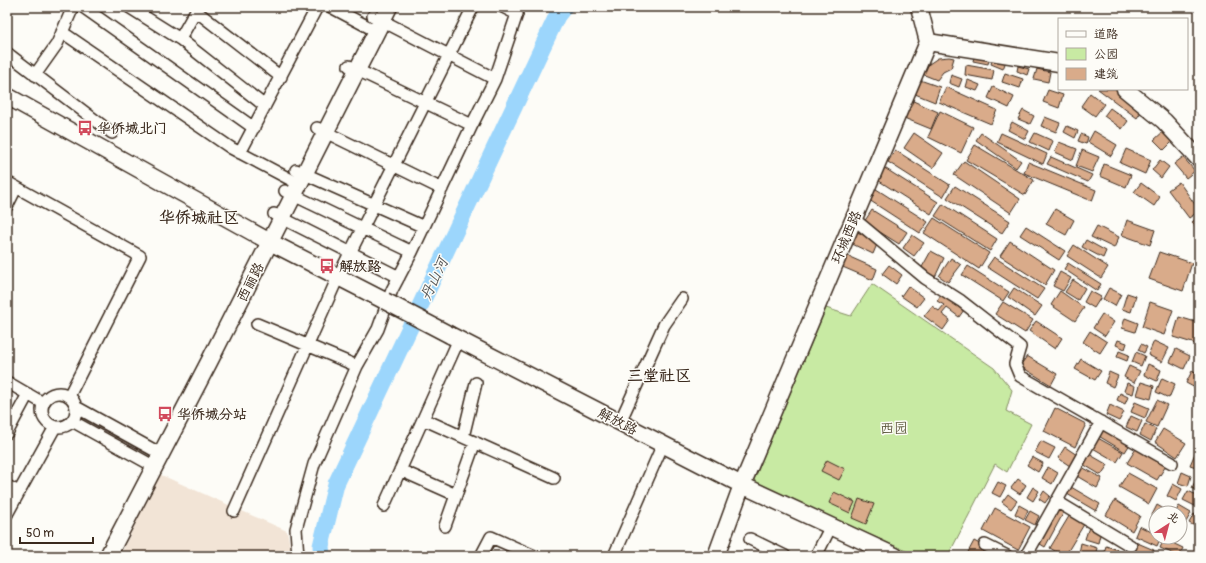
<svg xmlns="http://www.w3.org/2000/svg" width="1206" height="563" font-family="Pangolin,'LXGW WenKai TC',sans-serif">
<rect width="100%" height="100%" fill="#fdfcf7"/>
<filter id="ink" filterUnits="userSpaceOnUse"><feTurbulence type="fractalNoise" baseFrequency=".025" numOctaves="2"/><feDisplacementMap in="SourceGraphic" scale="8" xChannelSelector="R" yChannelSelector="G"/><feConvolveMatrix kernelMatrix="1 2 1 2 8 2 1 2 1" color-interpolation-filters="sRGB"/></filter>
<g filter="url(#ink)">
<path fill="#f2e4d6" d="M159 474 287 531 292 556H120Z"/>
<path fill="#c8eaa3" stroke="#828a60" d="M872 284 994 368 1012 390 1006 411 1031 424 1007 472 995 464 948 556H917L753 482 826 308 851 316Z"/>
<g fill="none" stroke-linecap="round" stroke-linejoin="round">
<path stroke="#9cd6fc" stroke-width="17" d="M322 556 321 546 336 484 557 16 564 7"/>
</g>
<path fill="#d9ab8a" stroke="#3b2a1e" d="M975 53 990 56 988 64 973 61Z
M994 56 1006 61 1003 69 991 64Z
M949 57 954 58 951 68 943 72 937 80 922 74 929 64 938 58Z
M966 65 994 70 992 80 965 75Z
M1018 66 1029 69 1027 75 1017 71Z
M1037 69 1050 72 1048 82 1034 79Z
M1005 73 1023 79 1020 88 1002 82Z
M951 75 962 79 959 87 949 83Z
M920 80 940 87 935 102 915 94Z
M968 80 980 85 977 91 966 87Z
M946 87 997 110 991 124 939 102Z
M993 87 1014 97 1009 108 988 98Z
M1098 89H1116L1143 109 1137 118Z
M1048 90 1063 95 1059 108 1043 102Z
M1090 93 1104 104 1095 116 1081 106Z
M911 100 938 112 931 129 904 118Z
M1110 108 1128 121 1122 129 1104 116Z
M1023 110 1034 116 1030 124 1018 119Z
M940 111 973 127 961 153 928 137Z
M1045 117 1060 123 1056 132 1041 126Z
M1012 122 1029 131 1025 139 1008 130Z
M1067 126 1078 131 1075 138 1064 132Z
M1166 129 1175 139 1164 150 1154 140Z
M1094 131 1117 145 1111 156 1088 142Z
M914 133 943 153 933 168 904 148Z
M981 133 1021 161 1016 168 976 140Z
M1001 133 1047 154 1043 164 997 142Z
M1035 133 1053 141 1049 151 1030 142Z
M1081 134 1088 137 1086 144 1078 141Z
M1059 142 1077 149 1073 160 1055 152Z
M975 145 1034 180 1025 195 966 160Z
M1126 149 1151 160 1145 174 1120 163Z
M895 150 950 185 943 197 888 162Z
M1082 150 1099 157 1092 172 1076 166Z
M1051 157 1092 175 1088 182 1047 164Z
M1183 157 1195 171 1186 178 1174 164Z
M1160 160 1169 167 1161 178 1152 170Z
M964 161 1020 199 1011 213 954 175Z
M1028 162 1096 190 1092 201 1024 173Z
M1104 164 1131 175 1126 187 1100 176Z
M883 167 938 202 931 214 876 179Z
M1179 182 1199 210V211L1189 218 1168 190Z
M1141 183 1160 197 1154 206 1134 192Z
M1199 184V195L1194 188Z
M955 186 1010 221 1002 233 947 198Z
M873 187 928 222 920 233 866 198Z
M943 204 997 239 990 251 935 216Z
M1055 209 1074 220 1066 235 1046 224Z
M872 210 907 232 899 244 864 222Z
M1199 217V232L1192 222Z
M934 218 989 253 979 269 924 233Z
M1127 220 1155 230 1150 245 1122 235Z
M1026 226 1065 251 1059 260 1020 235Z
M1097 226 1119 237 1114 248 1091 237Z
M851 229 878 242 873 254 846 241Z
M912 235 924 243 914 256 903 248Z
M1086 240 1106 251 1103 258 1082 247Z
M1010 241 1054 270 1045 285 1000 256Z
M1074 245 1108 267 1101 278 1067 256Z
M931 251 944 258 935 277 921 269Z
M1159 252 1192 263 1183 291 1149 279Z
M843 254 877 269 873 280 838 265Z
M994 257 1044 289 1037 299 987 267Z
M951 258 961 265 948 282 939 276Z
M1068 263 1101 284 1097 291 1064 269Z
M889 265 902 275 896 284 882 274Z
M968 266 1009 292 1003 301 962 275Z
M1060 272 1071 278 1063 291 1053 286Z
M1073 280 1085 288 1078 300 1065 292Z
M908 286 924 298 917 307 901 296Z
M1014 288 1042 306 1035 316 1008 297Z
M1109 288 1121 294 1115 306 1103 299Z
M944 290 966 307 959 317 947 308 942 314 950 320 943 330 924 316 932 306 939 311 944 305 937 301Z
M1060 291 1084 308 1075 321 1051 305Z
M1090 291 1101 297 1094 308 1084 302Z
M1127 293 1136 296 1131 312 1122 309Z
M1003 302 1033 320 1025 333 995 314Z
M1150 302 1173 310 1164 335 1142 327Z
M1102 314 1114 322 1105 336 1093 328Z
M1179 317 1199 323V345L1173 337Z
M1125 318 1138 323 1135 332 1122 328Z
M1036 321 1062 338 1055 349 1029 331Z
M1090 331 1107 342 1100 353 1083 342Z
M1118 340 1127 343 1125 349 1116 345Z
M1154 341 1169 348 1162 362 1148 355Z
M1141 344 1147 347 1144 353 1138 350Z
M1176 349 1190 356 1184 369 1170 362Z
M1119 351 1129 355 1127 361 1117 357Z
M1136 352 1145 356 1141 366 1132 362Z
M1027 356 1057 374 1051 385 1020 366Z
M1081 359 1101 371 1095 380 1075 369Z
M1148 364 1161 370 1157 381 1144 375Z
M1129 366 1140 371 1134 383 1124 377Z
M1192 371 1199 375V390L1186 383Z
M1109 372 1118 376 1113 387 1105 383Z
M1162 378 1175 384 1169 398 1156 392Z
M1141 382 1154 386 1151 399 1137 395Z
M1127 383 1135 386 1133 394 1124 391Z
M1120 393 1128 397 1125 404 1117 400Z
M1157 400 1167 405 1157 427 1146 422Z
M1135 402 1149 408 1145 418 1131 412Z
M1110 405 1124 412 1119 421 1106 415Z
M1055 408 1086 424 1075 447 1044 431Z
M1131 416 1142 421 1137 432 1126 427Z
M1145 424 1156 429 1151 441 1140 435Z
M1102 427 1130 444 1125 452 1097 435Z
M1163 429 1186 443 1177 457 1155 442Z
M1096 437 1123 452 1117 462 1091 447Z
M1041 441 1055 448 1049 459 1035 452Z
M1065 447 1077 455 1070 466 1058 458Z
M1137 447 1167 464 1157 480 1127 463Z
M1196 451 1199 452V468L1190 465Z
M1087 453 1108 465 1101 475 1081 463Z
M1032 457 1043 463 1038 472 1027 465Z
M827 460 845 469 839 480 821 471Z
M1080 466 1102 478 1097 488 1075 475Z
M1048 467 1058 473 1052 484 1042 478Z
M1182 472 1191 476 1188 486 1178 483Z
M1128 473 1157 489 1149 504 1119 487Z
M1197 477 1199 478V491L1192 488Z
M1018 479 1026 485 1020 494 1011 488Z
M998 482 1006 486 1000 497 992 493Z
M1173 484 1182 489 1176 501 1167 496Z
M1033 487 1039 491 1033 501 1027 497Z
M1071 487 1100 504 1096 511 1067 494Z
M1044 491 1050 496 1045 503 1039 499Z
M1188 491 1199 496 1195 506 1183 500Z
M834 492 855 502 850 513 829 503Z
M1008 494 1017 501 1011 509 1002 502Z
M859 499 874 504 866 524 852 518Z
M1115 500 1140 516 1132 531 1106 515Z
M1019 505 1028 510 1024 519 1015 514Z
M1057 505 1065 510 1045 547 1037 542Z
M1157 505 1169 512V513H1156V517L1152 515Z
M1179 506 1191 513 1186 522 1180 519V513H1175Z
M995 508 1030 527 1018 550 983 531Z
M1030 511 1039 516 1035 525 1025 520Z
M1071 513 1086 521 1065 556H1063L1050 548Z
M1194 514 1199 516V528L1189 523Z
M1139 526 1156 534V537H1161L1157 546 1135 536Z
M1089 527 1097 530 1100 535 1098 543 1085 539Z
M1164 539 1183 548 1179 556 1160 548Z
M974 541 1003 556H966Z
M1133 541 1154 550 1151 556H1135L1128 553Z
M1081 543 1097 548 1095 556 1079 553Z
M1106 546 1118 550 1116 556H1103Z"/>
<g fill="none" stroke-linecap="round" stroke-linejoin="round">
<defs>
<path id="street" d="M83 7 254 128
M129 7 180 39 198 7
M331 7 376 31
M196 11 281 77
M373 16 495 79
M62 32 231 148 299 184
M180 39 265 106
M7 53 112 133
M349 66 472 125
M35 75 57 44 73 7
M317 128 442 189
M240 153 317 7
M296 170 424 227
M7 182 140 256 69 396
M285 191 412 252
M7 206 16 188
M274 214 399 277
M854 219 925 278 961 301 1020 347 1015 364 1020 376 1172 463
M257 324 357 366
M7 382 43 403
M42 410a17 17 0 1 1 34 0a17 17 0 1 1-34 0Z
M76 407 161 454
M423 419 554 478
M72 421 155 467
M620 422 664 325 682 299
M7 433 28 394
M463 437 476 383
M400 470 456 495
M7 486 19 492
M1056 501 1131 546
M384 506 459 339
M234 511 338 277 473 7
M7 514 55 427
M445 526 475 442
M750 539 785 556
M985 545 1007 556
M298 556 296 529 314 464 357 366 378 329 392 290 412 252 472 125 495 79 517 14 503 7
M481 556 491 537 534 556
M614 556 663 444
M816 556 831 526
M1026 556 1101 422"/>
<path id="secondary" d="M919 7 928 42
M928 42 1059 63
M1125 89 1164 121 1199 159
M7 96 270 242 385 301
M450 335 742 485 895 556
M108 556 209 362 389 7
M716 556 742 485 928 42"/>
</defs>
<use href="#street" stroke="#3b2a1e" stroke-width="14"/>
<use href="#secondary" stroke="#3b2a1e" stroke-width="19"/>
<use href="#street" stroke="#fdfcf7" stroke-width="11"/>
<use href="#secondary" stroke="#fdfcf7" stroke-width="16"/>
<defs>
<path id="secondary-bridge" d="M385 301 450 335"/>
</defs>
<use href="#secondary-bridge" stroke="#3b2a1e" stroke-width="19" stroke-linecap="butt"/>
<use href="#secondary-bridge" stroke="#fdfcf7" stroke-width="16"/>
</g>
</g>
<defs>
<symbol id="bus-bare" viewBox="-9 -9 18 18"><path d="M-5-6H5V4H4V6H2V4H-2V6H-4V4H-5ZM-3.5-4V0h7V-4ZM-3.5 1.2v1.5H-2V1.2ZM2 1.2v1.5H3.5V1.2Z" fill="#d1495b" stroke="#fdfcf7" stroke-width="2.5" paint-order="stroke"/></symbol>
</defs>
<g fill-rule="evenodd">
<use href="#bus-bare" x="74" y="117" width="22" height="22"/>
<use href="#bus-bare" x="316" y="255" width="22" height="22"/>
<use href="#bus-bare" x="154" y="403" width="22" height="22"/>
</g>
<g text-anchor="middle" stroke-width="3" stroke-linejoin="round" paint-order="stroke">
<g font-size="14" font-weight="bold" fill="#3b2a1e" stroke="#fdfcf7" text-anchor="start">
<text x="97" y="133">华侨城北门</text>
<text x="339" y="271">解放路</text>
<text x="177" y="419">华侨城分站</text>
</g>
<g font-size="14" fill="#3b2a1e" stroke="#fdfcf7">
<text transform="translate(846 237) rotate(-67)" y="5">环城西路</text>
<text transform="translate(250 282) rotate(-63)" y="5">西丽路</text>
<text transform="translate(618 421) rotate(27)" y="5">解放路</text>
</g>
<g font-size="14" fill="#5e5a3f" stroke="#fdfcf7">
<text x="894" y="433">西园</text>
</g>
<g font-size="15" font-style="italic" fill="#535556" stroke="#fdfcf7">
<text transform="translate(434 279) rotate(-65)" y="5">丹山河</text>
</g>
<g font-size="16" font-weight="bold" fill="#3b2a1e" stroke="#fdfcf7">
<text x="199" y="223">华侨城社区</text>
<text x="659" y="381">三堂社区</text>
</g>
</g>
<rect width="1206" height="563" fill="none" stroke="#fdfcf7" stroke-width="24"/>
<rect x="12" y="12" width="1182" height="539" fill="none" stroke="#3b2a1e" stroke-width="1.5" filter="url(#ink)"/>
<rect x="1058" y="18" width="130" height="72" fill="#fdfcf7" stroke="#afa8a0"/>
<rect x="1066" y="31" width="20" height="6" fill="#fdfcf7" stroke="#afa8a0"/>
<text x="1094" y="38" font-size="12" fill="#3b2a1e">道路</text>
<rect x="1066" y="48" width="20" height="12" fill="#c8eaa3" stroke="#afa8a0"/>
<text x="1094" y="58" font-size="12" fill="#3b2a1e">公园</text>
<rect x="1066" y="68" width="20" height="12" fill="#d9ab8a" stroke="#afa8a0"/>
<text x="1094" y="78" font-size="12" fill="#3b2a1e">建筑</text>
<g transform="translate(1168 525) rotate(36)"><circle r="19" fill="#fdfcf7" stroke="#afa8a0"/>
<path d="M0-3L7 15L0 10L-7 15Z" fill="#d1495b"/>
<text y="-6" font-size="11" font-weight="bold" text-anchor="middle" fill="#3b2a1e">北</text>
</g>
<path d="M20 537v6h73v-6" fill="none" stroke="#3b2a1e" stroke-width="2"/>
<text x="26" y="537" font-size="12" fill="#3b2a1e" stroke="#fdfcf7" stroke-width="3" paint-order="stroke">50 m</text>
</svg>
